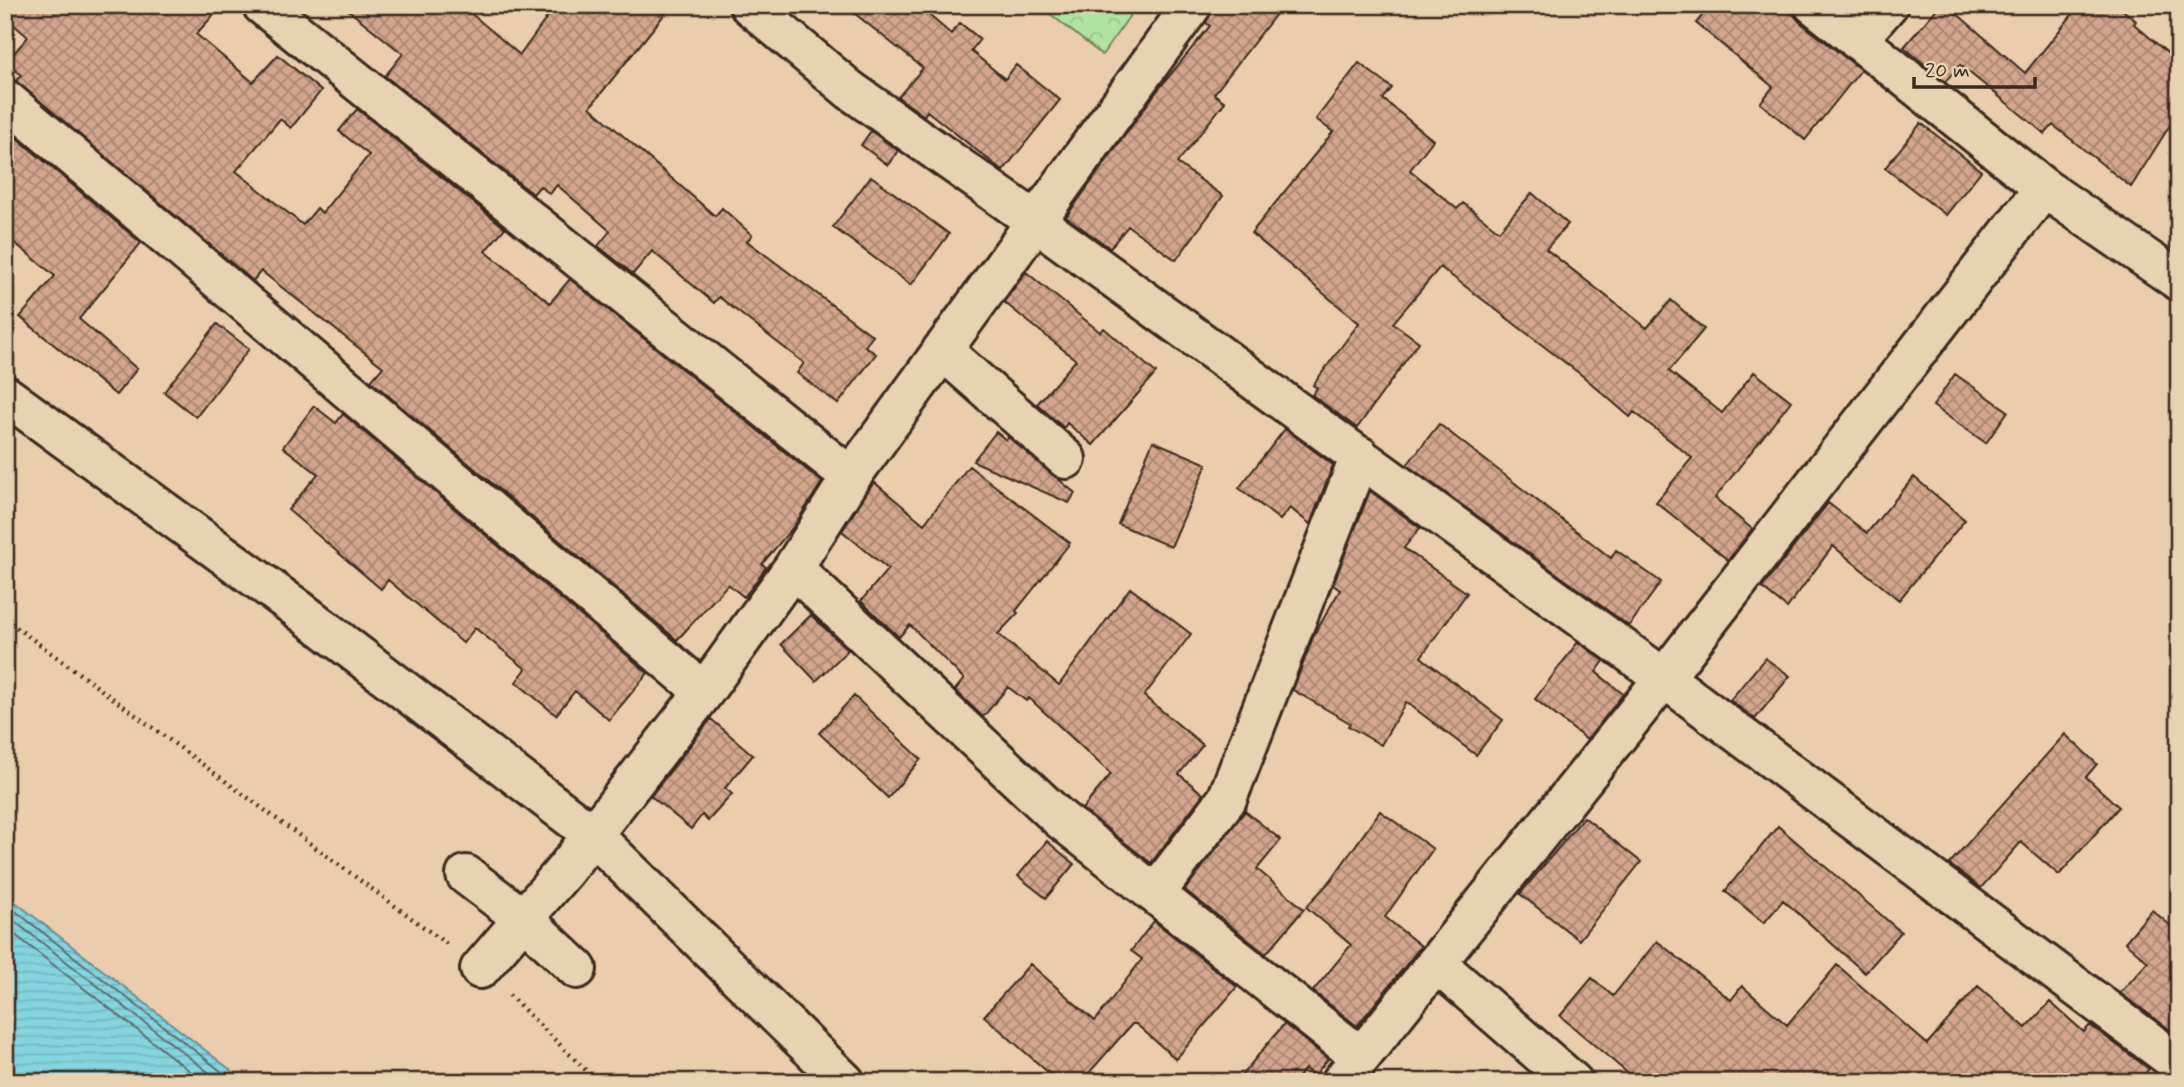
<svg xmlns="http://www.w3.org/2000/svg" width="2184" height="1087" font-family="Mynerve,sans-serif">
<defs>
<pattern id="forest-crowns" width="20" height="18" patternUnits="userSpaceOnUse" patternTransform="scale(1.75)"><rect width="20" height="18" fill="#b1e3a3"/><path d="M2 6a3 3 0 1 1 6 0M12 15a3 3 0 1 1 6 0" fill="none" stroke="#99c38c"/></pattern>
<pattern id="water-rules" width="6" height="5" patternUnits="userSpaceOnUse" patternTransform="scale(1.75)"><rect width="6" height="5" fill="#85d5e1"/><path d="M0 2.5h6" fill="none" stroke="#74b7c1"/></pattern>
<pattern id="building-cross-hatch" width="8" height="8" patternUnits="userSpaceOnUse" patternTransform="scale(1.75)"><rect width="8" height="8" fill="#d3a68d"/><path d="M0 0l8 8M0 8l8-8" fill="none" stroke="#ac8773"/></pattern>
</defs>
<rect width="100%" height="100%" fill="#ebcdad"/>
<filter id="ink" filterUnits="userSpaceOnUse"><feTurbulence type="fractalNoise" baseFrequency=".0143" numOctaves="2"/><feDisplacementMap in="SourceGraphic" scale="14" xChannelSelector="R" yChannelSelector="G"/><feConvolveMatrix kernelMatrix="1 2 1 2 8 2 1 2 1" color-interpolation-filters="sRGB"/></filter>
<g filter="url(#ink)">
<path fill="url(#forest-crowns)" stroke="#768660" stroke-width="2" d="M1039 5H1126L1133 11 1102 55Z"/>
<path fill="url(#water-rules)" stroke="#679193" stroke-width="2" d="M5 894 246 1082H5Z"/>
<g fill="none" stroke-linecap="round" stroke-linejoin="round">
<path stroke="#596e6c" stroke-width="2" d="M5 903 235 1082
M5 914 221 1082
M5 927 204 1082"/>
</g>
<path fill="url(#building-cross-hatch)" stroke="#3b2a1e" stroke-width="2" d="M5 5H223L196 34 253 82 278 55 321 91 291 128 280 119 236 171 303 225 317 208 322 213 369 155 339 131 357 109 505 228 485 251 550 303 570 279 822 482 794 526 762 564 766 567 749 591 744 597 728 584 677 640 371 381 383 367 261 271 253 281 16 81 21 75 6 62 28 37 5 17Z
M342 5H461L520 55 556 5H672L590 107 715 216 722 208 752 235 747 241 873 336 865 346 876 354 838 404 797 373 804 363 719 297 714 303 652 251 633 274 598 246 610 231 557 185 550 194 540 186 533 194 385 76 403 54Z
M844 5H917L951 34 960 23 980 39 971 51 1005 79 1016 65 1060 100 1003 171 927 111 924 116 898 97 923 68Z
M1214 5H1283L1214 94 1225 102 1177 163 1223 196 1176 260 1128 226 1110 248 1066 217 1157 91 1210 26 1206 23Z
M1711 5H1785L1800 22 1861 70 1805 140 1760 103 1773 87 1696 23Z
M1940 5H1947L2025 73 2080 5H2117L2136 21 2134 24 2179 63V111L2131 187 2053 125 2045 134 1960 65 1945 82 1904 47Z
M1359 63 1392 88 1383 99 1433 140 1410 170 1457 209 1463 203 1499 231 1532 193 1568 224 1546 249 1647 328 1671 300 1704 329 1669 371 1722 413 1754 372 1791 401 1715 498 1752 529 1728 560 1656 502 1692 458 1634 412 1630 417 1584 377 1440 267 1393 323 1419 342 1357 428 1312 395 1317 388 1313 385 1359 323 1251 233 1333 132 1316 119Z
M1921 123 1981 171 1946 215 1885 168Z
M5 128 141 243 79 319 137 369 116 395 20 317 55 276 5 235Z
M871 131 898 151 888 165 861 145Z
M871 176 949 234 911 285 833 227Z
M1026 272 1100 332 1104 328 1156 373 1093 445 1067 423 1064 428 1037 404 1076 360 1004 302Z
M217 324 249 349 196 417 164 392Z
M1955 374 2008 411 1986 443 1933 406Z
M314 406 336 423 343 414 648 673 609 720 575 691 556 715 516 682 526 669 475 628 463 643 388 580 381 589 288 510 318 474 283 447Z
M1439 424 1611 558 1616 550 1661 582 1629 626 1407 465Z
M1285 429 1333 465 1310 524 1290 508 1280 520 1239 488Z
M996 432 1006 440 1008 437 1075 493 1069 503 973 461Z
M1153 441 1207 464 1171 547 1118 524Z
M969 466 1070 543 1016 611 1018 613 998 634 1059 685 1130 588 1191 634 1144 696 1203 745 1179 774 1203 794 1151 863 1082 809 1111 774 1029 698 1026 701 1008 687 983 717 955 690 964 679 910 625 899 637 861 601 888 569 842 531 874 482 924 524Z
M1914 477 1965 520 1899 600 1833 546 1787 608 1762 588 1828 503 1867 533Z
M1370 491 1420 528 1404 548 1467 593 1421 657 1503 720 1476 755 1406 702 1381 745 1348 726 1350 723 1293 690 1314 635 1340 590 1333 585Z
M811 615 848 650 816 681 781 644Z
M1578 642 1604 661 1596 672 1623 694 1587 740 1535 699Z
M1765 658 1790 676 1755 719 1730 700Z
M854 696 921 759 888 798 819 733Z
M711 719 753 755 725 788 732 794 708 821 702 815 691 829 651 796Z
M2065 734 2097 764 2086 777 2119 807 2059 875 2021 842 1981 888 1949 864Z
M1245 811 1281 840 1257 869 1304 909 1266 954 1185 890Z
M1380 811 1433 849 1385 917 1421 946 1357 1026 1313 991 1351 945 1306 907 1331 880Z
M1584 817 1641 862 1579 940 1520 894Z
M1778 826 1901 932 1865 973 1783 900 1764 923 1725 891Z
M1047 841 1074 864 1046 898 1018 876Z
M2152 910 2177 931 2179 928V1031L2176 1034 2120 993 2148 962 2125 942Z
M1154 921 1237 987 1176 1059 1136 1024H1132L1081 1082H1059L984 1016 1030 964 1095 1021 1142 959 1131 951Z
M1657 941 1731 1000 1742 986 1787 1025 1837 965 1927 1044 1978 986 2026 1028 2050 1002 2084 1032 2090 1025 2149 1069 2138 1082H1638L1560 1016 1592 978 1613 996Z
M1284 1024 1328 1059 1314 1076 1305 1069 1294 1082H1236Z"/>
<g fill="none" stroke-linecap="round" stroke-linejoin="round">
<defs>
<path id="minor" d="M262 5 851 477
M749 5 850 90 1035 221 1664 678 2179 1064
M1814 5 2044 188 2179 281
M1857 40 1888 5
M5 99 704 692
M942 350 1066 459
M5 395 298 609 592 834 845 1082
M793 568 1059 818 1361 1057
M466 875 524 919 577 969
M1155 894 1227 799 1360 456
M1436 963 1573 1082
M480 969 565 870 704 692 793 568 851 477 1192 5
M1341 1082 1664 678 2044 188"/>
</defs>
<use href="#minor" stroke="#3b2a1e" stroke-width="44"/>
<path stroke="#3b2a1e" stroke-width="4.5" stroke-dasharray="2 5" stroke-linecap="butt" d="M5 619 448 945
M509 995 598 1082"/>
<use href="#minor" stroke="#e7d2b1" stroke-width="38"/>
</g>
</g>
<rect width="2184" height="1087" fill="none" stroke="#e7d2b1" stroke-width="28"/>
<rect x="14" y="14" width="2156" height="1059" fill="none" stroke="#3b2a1e" stroke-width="2.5" filter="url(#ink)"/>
<path d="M1914 77v10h121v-10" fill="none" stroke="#3b2a1e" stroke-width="3.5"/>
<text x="1925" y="77" font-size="21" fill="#3b2a1e" stroke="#e7d2b1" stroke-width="5" paint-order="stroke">20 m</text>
</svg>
